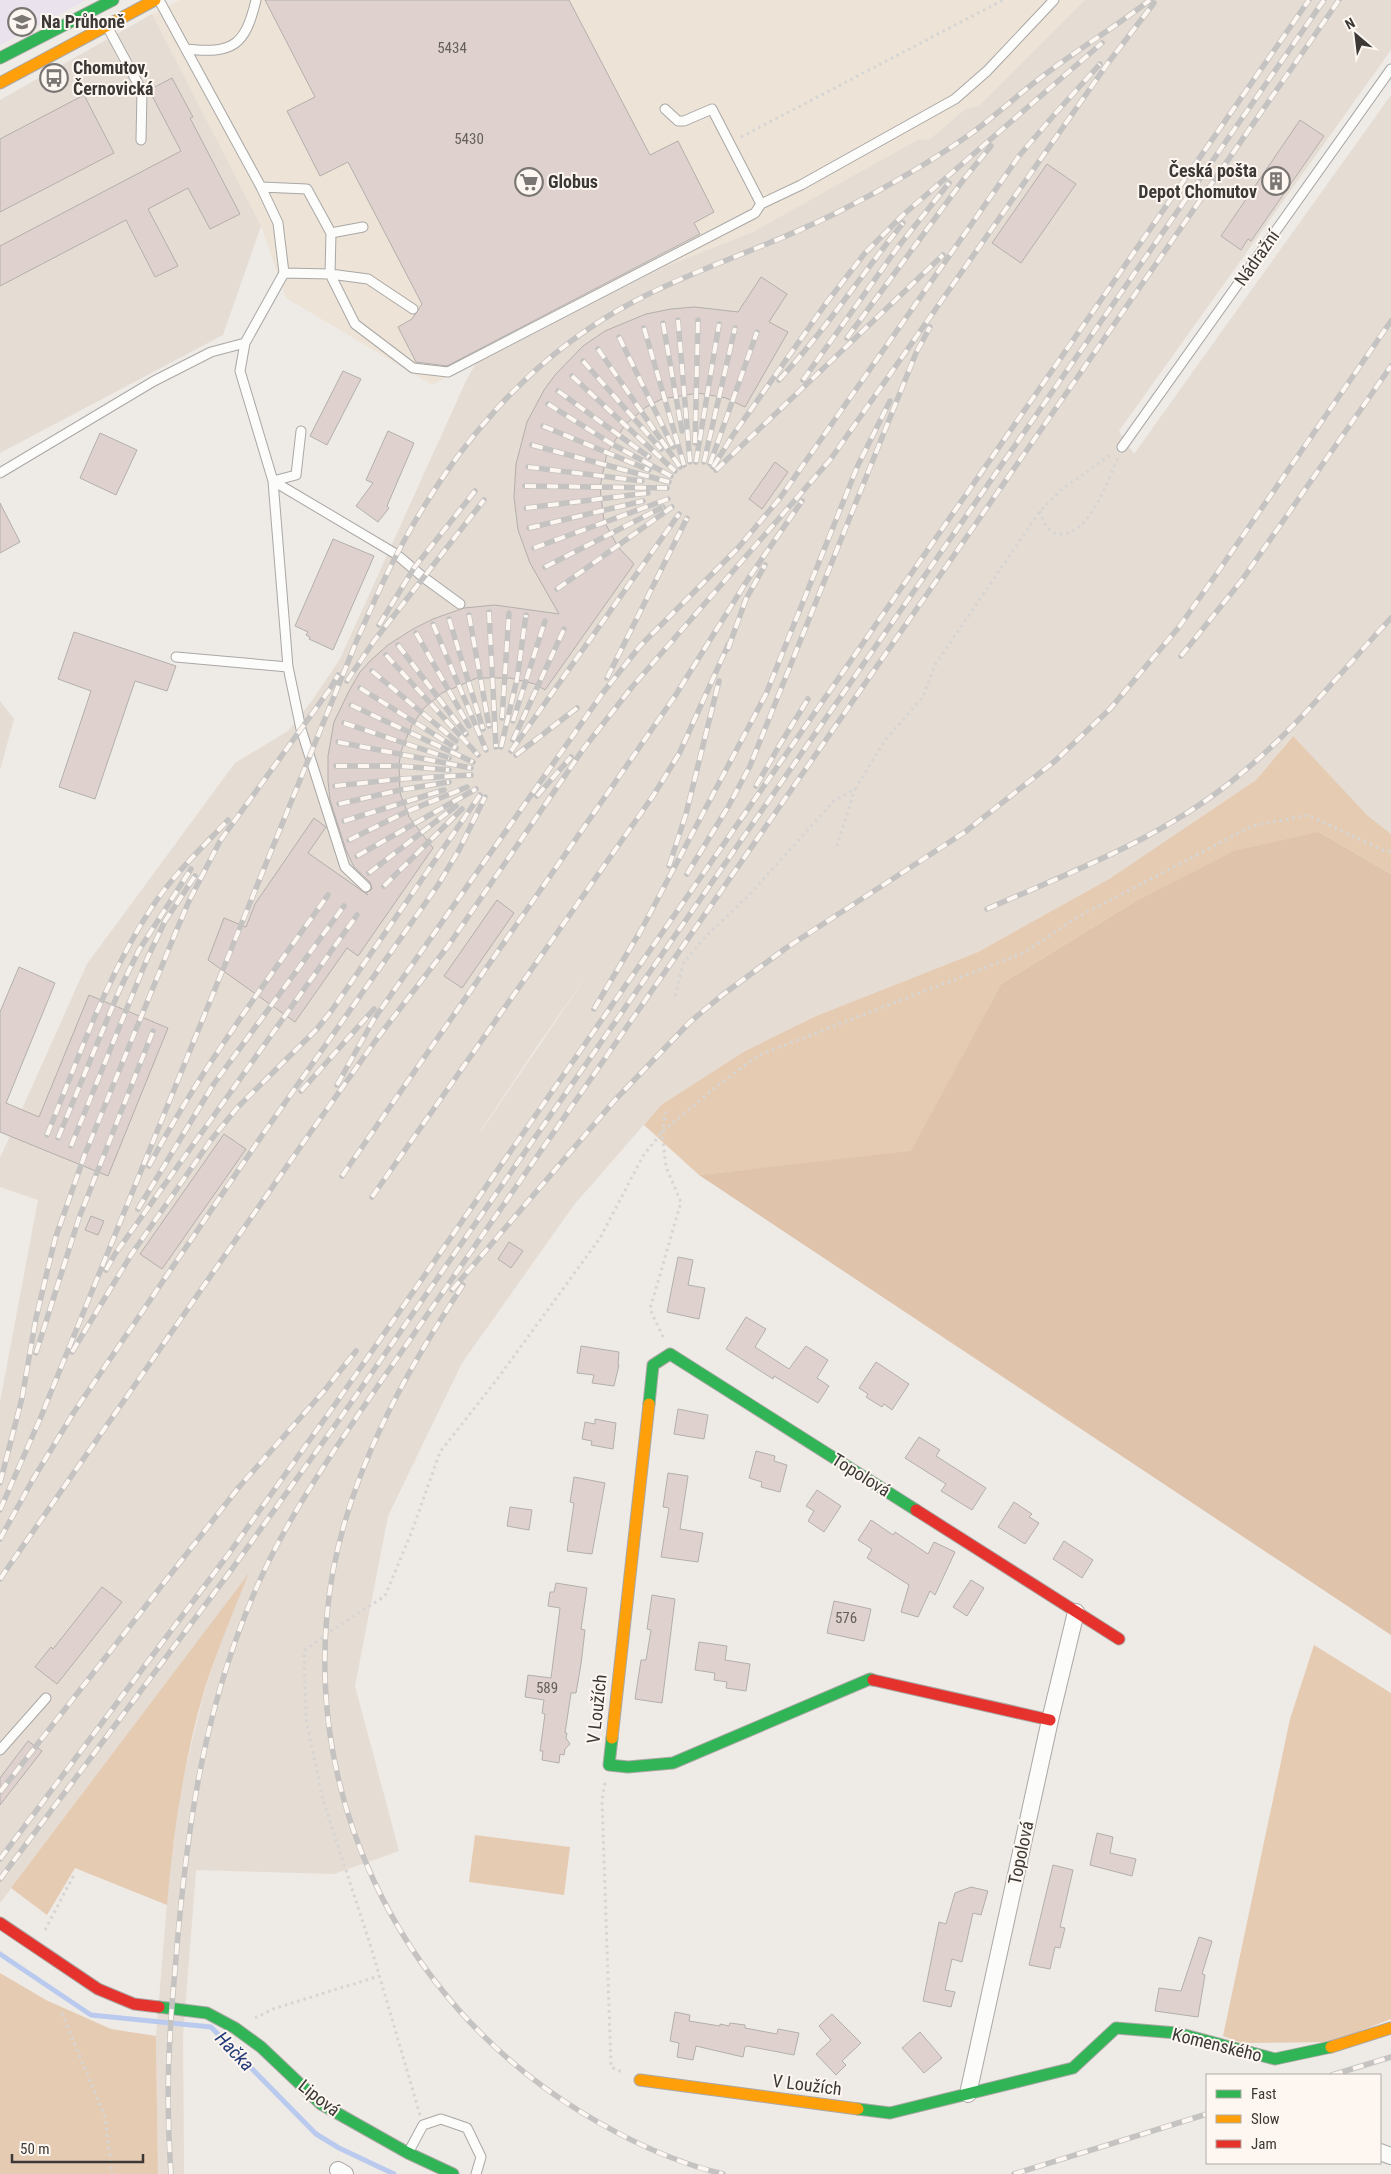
<svg xmlns="http://www.w3.org/2000/svg" width="1391" height="2174" font-family="'Roboto Condensed',sans-serif">
<rect width="100%" height="100%" fill="#eeeae6"/>
<path fill="#ede4d7" d="M180 0H1085L979 106 965 109 929 140 753 232 664 267 432 385 286 298 261 226 152 14Z"/>
<path fill="#e5dcd3" fill-rule="evenodd" d="M1085 0H1391V50L1119 431 1134 454 1391 95V834L1367 815 1292 736 1256 780 1109 879 978 952 816 1016 745 1051 661 1105 574 1205 462 1363 388 1516 355 1686 399 1851 334 1874 196 1870 183 2037 184 2174H158L156 2036 170 1866 182 1783 204 1692 227 1624 248 1576 0 1903V1402L38 1200 0 1187V1158L87 964 235 763 288 731 311 702 340 659 466 381 476 363 664 267 753 232 919 139 929 140 965 109 979 106ZM588 974 482 1130H481L540 1042Z
M152 14 261 226 223 335 0 453V100Z
M0 701 14 719 0 770Z"/>
<path fill="#eae2ec" d="M0 0H86L0 45Z"/>
<path fill="#e6cbb3" d="M1293 736 1367 815 1391 834V874L1319 832 1131 904 1001 984 911 1152 699 1175 644 1125 661 1105 745 1051 816 1016 978 952 1109 879 1256 780Z
M249 1573C233 1612 217 1651 204 1691 184 1760 173 1833 167 1905L75 1868 47 1915 11 1888Z
M1314 1645 1391 1693V2019L1332 2042 1242 2043 1223 2036 1290 1719Z
M475 1835 570 1847 564 1895 469 1882Z
M0 1973 46 2000 111 2029 156 2036 158 2174H0Z"/>
<path fill="#dfc3ab" d="M1319 832 1391 874V1635L699 1175 911 1151 1001 984 1131 904 1234 851Z"/>
<g fill="none" stroke-linecap="round" stroke-linejoin="round">
<path stroke="#bacaee" stroke-width="5" d="M0 1954 91 2015 211 2027 316 2134 339 2148 394 2174"/>
</g>
<path fill="#dfd2ce" stroke="#b3afac" d="M265 0H569L650 155 678 141 714 212 694 223 700 234 447 366 416 362 398 327 412 319 422 304 348 162 320 176 287 111 315 97Z
M172 78 193 117 190 118 240 214 210 229 188 188 148 209 178 266 155 277 126 220 0 286V246L181 151 149 90Z
M84 95 114 153 0 212V139Z
M1300 120 1324 136 1251 241 1248 239 1241 250 1221 236Z
M1047 164 1076 184 1021 263 992 243Z
M761 277 787 294 769 322 788 332 745 407 726 398 698 393 662 399 646 407 625 425 607 453 600 487 604 521 618 547 634 564 545 690 535 684 510 678H477L442 693 424 708 412 725 401 751 399 765 400 793 409 817 433 848 358 956 347 948 295 1022 208 960 224 918 246 927 255 904 314 818 326 827 308 853 368 895 366 893 372 889 370 882 354 867 346 850 330 800 328 781V756L334 722 349 691 360 672 370 661 388 645 413 629 433 619 464 608 495 605 559 614 530 563 518 530 514 497 516 464 527 422 544 390 555 375 583 346 605 331 646 314 671 309 695 307 738 312Z
M343 371 361 379 327 445 310 436Z
M388 431 414 443 387 506 389 508 378 522 356 506 373 483 366 480Z
M100 433 137 450 116 495 80 478Z
M775 462 788 472 762 509 749 499Z
M0 503 20 542 0 553Z
M333 539 374 556 333 650 309 639 310 637 306 635 308 632 295 626Z
M74 632 176 666 167 691 135 681 95 799 59 787 91 691 58 679Z
M497 900 514 913 462 988 444 976Z
M19 967 55 983 6 1103 39 1117 89 995 168 1028 108 1176 0 1132V1012Z
M224 1134 246 1149 162 1269 140 1254Z
M91 1216 104 1221 98 1235 85 1230Z
M509 1242 523 1251 511 1268 498 1259Z
M678 1257 693 1260 688 1285 705 1288 699 1319 667 1312Z
M746 1317 766 1329 755 1347 789 1369 806 1346 828 1360 817 1378 829 1386 818 1403 774 1376 773 1379 726 1349Z
M581 1346 619 1352 618 1365H619L614 1386 592 1383 594 1375 577 1373Z
M876 1362 909 1384 892 1410 884 1404 882 1407 866 1397 868 1394 859 1388Z
M678 1409 708 1415 704 1439 674 1434Z
M595 1419 616 1423 613 1449 591 1445 592 1441 582 1439 585 1422 595 1424Z
M919 1437 940 1450 936 1456 986 1488 972 1510 941 1491 946 1484 905 1458Z
M756 1451 775 1456 774 1461 787 1465 780 1492 761 1487 762 1482 749 1478Z
M668 1473 688 1476 680 1529 703 1533 698 1562 661 1557 669 1508 663 1507Z
M574 1477 605 1483 592 1554 567 1551 574 1503 570 1502Z
M817 1490 841 1506 824 1532 808 1521 814 1511 806 1506Z
M1014 1502 1032 1514 1029 1517 1039 1523 1025 1544 998 1527Z
M510 1507 532 1510 529 1530 507 1526Z
M871 1520 893 1535 895 1532 928 1554 934 1542 955 1552 935 1595 930 1591 918 1617 901 1612 909 1585 867 1558 872 1549 858 1540Z
M1064 1541 1093 1560 1082 1578 1053 1559Z
M971 1580 984 1588 967 1616 953 1607Z
M556 1583 587 1588 581 1629 585 1630 581 1664 576 1693H571L565 1733H567L566 1738 570 1744 565 1749 564 1755 560 1754 559 1763 542 1760 543 1751H540L545 1714 542 1713 544 1700 525 1697 528 1675 551 1678 560 1608 548 1606 550 1592H554Z
M102 1587 122 1602 57 1684 35 1667 51 1647 53 1649Z
M652 1595 675 1599 662 1703 635 1699 641 1660H646L651 1630 647 1629Z
M834 1601 871 1609 864 1641 827 1633Z
M699 1642 727 1646 725 1660 750 1664 746 1691 726 1688 727 1682 714 1680 715 1673 695 1670Z
M28 1741 42 1751 0 1805V1778Z
M1097 1833 1113 1837 1110 1853 1136 1859 1132 1876 1090 1865Z
M1053 1865 1073 1870 1060 1927 1065 1928 1060 1948 1055 1947 1050 1969 1029 1965Z
M971 1887 988 1891 981 1915 973 1913 962 1962 952 1959 945 1990 955 1992 951 2007 923 2001 939 1922 946 1924 955 1893Z
M1199 1937 1212 1941 1202 1974 1205 1975 1198 2017 1155 2011 1159 1988 1181 1991Z
M675 2012 690 2015 689 2021 720 2026V2024L729 2026 730 2023 745 2025V2028L777 2034 778 2029 799 2033 794 2055 747 2046 745 2047 743 2057 696 2046 693 2060 677 2057 679 2043 670 2041Z
M832 2014 861 2043 842 2061 846 2065 836 2075 816 2054 831 2040 819 2026Z
M920 2032 942 2058 924 2073 902 2048Z"/>
<g fill="none" stroke-linecap="round" stroke-linejoin="round">
<defs>
<path id="lane" d="M108 28 142 91 141 140
M186 49C233 54 245 46 256 0
M665 109 678 121H684L712 109 761 204
M261 187 307 189 331 233 330 274 355 324 413 368 448 372 755 213 761 204 801 185 955 99 987 71 1054 0
M331 233 363 227
M284 273 330 274 368 279 413 309
M245 343 240 371 273 481 288 667 301 729 345 867 366 887
M1122 447 1391 69
M0 473 154 381 211 352 245 343 284 273 278 223 261 187 159 0
M273 481 396 554 423 577 460 604
M273 481 296 475 301 431
M176 657 288 667
M0 1750 46 1698
M408 2153 423 2125 441 2119 467 2128 481 2157 476 2174"/>
<path id="street" d="M968 2094 1050 1720 1076 1612
M1380 2152 1391 2156
M338 2170 345 2174"/>
<path id="fast" d="M0 58 113 0
M649 1404 653 1365 670 1354 916 1510
M612 1738 609 1765 628 1767 673 1763 870 1679 873 1680
M159 2007 207 2013 235 2028 261 2047 321 2104 408 2153 453 2174
M858 2109 890 2113 1073 2068 1116 2028 1177 2033 1275 2059 1331 2047"/>
<path id="slow" d="M0 83 155 0
M612 1738 649 1404
M1331 2047 1391 2028
M640 2080 858 2109"/>
<path id="jam" d="M916 1510 1119 1639
M873 1680 1050 1720
M0 1923 98 1989 134 2004 159 2007"/>
</defs>
<use href="#lane" stroke="#aaa7a5" stroke-width="11"/>
<use href="#street" stroke="#aaa7a5" stroke-width="18"/>
<use href="#fast" stroke="#aaa7a5" stroke-width="13"/>
<use href="#slow" stroke="#aaa7a5" stroke-width="13"/>
<use href="#jam" stroke="#aaa7a5" stroke-width="13"/>
<path stroke="#d6d5d3" stroke-width="3" stroke-dasharray="2.5 4" stroke-linecap="butt" d="M741 137 1003 0
M1040 511C1044 523 1048 535 1062 534 1090 533 1109 479 1118 457
M837 846 855 789
M675 996 683 964 703 939 747 897 834 801 855 789 886 739 923 697 935 665 1040 511 1061 490 1113 453
M663 1337 650 1309 681 1202 666 1167 662 1132 666 1111
M605 1783 602 1800 611 2067 622 2072
M45 1930 74 1875
M62 2013 105 2117 112 2174
M255 2018 273 2009 379 1976
M420 2115 371 1947 323 1800 306 1719 304 1651 326 1634 385 1596 412 1531 440 1452 498 1378 600 1238 643 1156 662 1132 716 1087 759 1055 1023 953 1076 918 1252 826 1308 815 1382 850 1391 851"/>
<use href="#lane" stroke="#fcfcfb" stroke-width="9"/>
<use href="#street" stroke="#fcfcfb" stroke-width="16"/>
<use href="#fast" stroke="#30b455" stroke-width="11"/>
<use href="#slow" stroke="#ff9f0a" stroke-width="11"/>
<use href="#jam" stroke="#e5322d" stroke-width="11"/>
<defs>
<path id="rail" d="M678 320 690 462
M663 323 682 431
M644 328 684 465
M619 337 673 447
M847 338 964 179 991 146
M598 349 680 467
M583 361 661 449
M572 376 675 471
M779 380C825 331 861 275 903 223
M803 380 898 247 949 183
M558 391 649 457
M548 404 612 444 671 476
M543 426 649 470
M695 443 698 320
M532 445 669 482
M696 462 719 324
M704 462 735 328
M710 464 757 332
M528 467 642 481
M713 467 733 435 827 302 865 253 903 215 1102 43
M716 470 943 255
M525 486 667 488
M526 508 648 493
M529 528 643 501
M534 548 668 499
M545 567 663 507
M557 589 672 507
M489 612 496 747
M469 615 489 726
M449 619 483 729
M433 624 486 750
M379 625 414 568 475 491
M416 633 469 726
M398 645 466 734
M728 649 746 599 765 565
M386 655 478 755
M1181 656 1242 580 1391 366
M372 671 456 741
M607 678 687 518
M347 681 374 641 484 500
M360 688 456 748
M351 705 473 762
M502 718 509 613
M513 721 545 621
M344 723 449 758
M513 740 564 629
M338 742 471 768
M501 747 517 679 526 615
M511 751 679 514
M516 755 577 708
M336 766H399L449 770
M335 786 400 779 471 775
M756 786 779 746 808 699
M537 796 571 757
M339 804 400 790 449 782
M344 821 444 790
M349 840 406 812 467 787
M357 856 476 789
M669 866 686 814 719 681
M369 873 456 806
M687 874 728 807 750 766 916 353 930 327
M384 886 462 809
M987 909C1071 872 1160 839 1232 781 1292 734 1340 673 1391 618
M638 936 766 694 858 465 890 401
M594 1009 641 930
M337 1085 374 1019 602 694 640 646 738 548 780 498 1019 156 1054 115 1100 64
M301 1091 374 1009
M47 1135C79 1057 106 977 152 907 173 875 202 848 228 820
M58 1138 119 991 139 950 191 869
M71 1146 147 959 165 921 195 876
M149 1166C200 1070 265 983 328 895
M342 1176 675 696 750 576 802 501
M372 1197 653 796 679 754 729 643
M138 1209 213 1085 344 906
M106 1270 115 1254 357 915
M463 1285C405 1373 353 1466 333 1571 294 1785 397 2000 581 2112 625 2139 673 2162 723 2174
M452 1290 615 1100 690 1022 721 996 786 948 965 832 1055 761 1110 709 1179 627 1215 576 1391 321
M72 1352 131 1255 211 1140 237 1108 317 1029 332 1010 480 795
M36 1353 79 1218 153 1031
M0 1483 22 1398 36 1318 55 1239 85 1154 175 934 189 901 220 841 330 689 338 675
M0 1510 40 1419 357 640C370 611 382 582 397 554 451 450 529 356 635 301 701 266 775 245 842 210 885 188 929 163 969 135 993 118 1015 97 1039 79 1075 51 1114 28 1150 0
M0 1539 32 1481 74 1412 263 1134 438 885 459 850 485 797
M0 1579 310 1133 376 1040 448 946 584 748 632 687 830 460 1108 63 1154 3
M0 1792 239 1487 324 1391 356 1351
M0 1859 230 1552 336 1403 1309 0
M0 1879 232 1569 346 1410 1324 0
M1332 2075 1391 2057
M171 2174C168 2129 167 2082 170 2037 171 2010 174 1984 176 1958 187 1825 204 1705 259 1582 290 1513 333 1452 375 1390L1339 0
M1014 2174 1207 2114"/>
</defs>
<use href="#rail" stroke="#c4c3c2" stroke-width="5.5"/>
<use href="#rail" stroke="#fef7f1" stroke-width="4" stroke-dasharray="11" stroke-linecap="butt"/>
</g>
<defs>
<symbol id="school-ring" viewBox="-11 -11 22 22"><circle r="9.5" fill="#fef7f1" stroke="#7a7673" stroke-width="1.5"/><path d="M0-5L7-2L0 1L-7-2ZM-4 1L0 2.5L4 1V4Q0 6-4 4Z" fill="#7a7673"/></symbol>
<symbol id="bus-ring" viewBox="-11 -11 22 22"><circle r="9.5" fill="#fef7f1" stroke="#7a7673" stroke-width="1.5"/><path d="M-5-6H5V4H4V6H2V4H-2V6H-4V4H-5ZM-3.5-4V0h7V-4ZM-3.5 1.2v1.5H-2V1.2ZM2 1.2v1.5H3.5V1.2Z" fill="#7a7673"/></symbol>
<symbol id="building-ring" viewBox="-11 -11 22 22"><circle r="9.5" fill="#fef7f1" stroke="#7a7673" stroke-width="1.5"/><path d="M-4-6H4V6H1V3H-1V6H-4ZM-2.5-4.3h1.7v1.8h-1.7ZM.8-4.3h1.7v1.8H.8ZM-2.5-1h1.7V.8h-1.7ZM.8-1h1.7V.8H.8Z" fill="#7a7673"/></symbol>
<symbol id="supermarket-ring" viewBox="-11 -11 22 22"><circle r="9.5" fill="#fef7f1" stroke="#7a7673" stroke-width="1.5"/><path d="M-6-5.5h2.5l.6 2H6L4.5 2H-2.5L-4.4-4H-6ZM-1.5 3.2a1.3 1.3 0 1 0 .1 0ZM3 3.2a1.3 1.3 0 1 0 .1 0Z" fill="#7a7673"/></symbol>
</defs>
<g fill-rule="evenodd">
<use href="#school-ring" x="6" y="6" width="32" height="32"/>
<use href="#bus-ring" x="38" y="62" width="32" height="32"/>
<use href="#building-ring" x="1260" y="165" width="32" height="32"/>
<use href="#supermarket-ring" x="513" y="166" width="32" height="32"/>
</g>
<g text-anchor="middle" stroke-width="4" stroke-linejoin="round" paint-order="stroke">
<g font-size="15" fill="#66605d">
<text x="452" y="53">5434</text>
<text x="469" y="144">5430</text>
<text x="846" y="1623">576</text>
<text x="547" y="1693">589</text>
</g>
<g font-size="18" font-weight="bold" fill="#3b3835" stroke="#fef7f1" text-anchor="start">
<text x="41" y="28">Na Průhoně</text>
<text x="73" y="74">Chomutov,<tspan x="73" dy="21">Černovická</tspan></text>
<text x="1257" y="177" text-anchor="end">Česká pošta<tspan x="1257" dy="21">Depot Chomutov</tspan></text>
<text x="548" y="188">Globus</text>
</g>
<g font-size="18" fill="#3b3835" stroke="#fef7f1">
<text transform="translate(1257 258) rotate(-55)" y="6">Nádražní</text>
<text transform="translate(861 1475) rotate(32)" y="6">Topolová</text>
<text transform="translate(597 1709) rotate(-84)" y="6">V Loužích</text>
<text transform="translate(1021 1853) rotate(-78)" y="6">Topolová</text>
<text transform="translate(1217 2045) rotate(14)" y="6">Komenského</text>
<text transform="translate(807 2085) rotate(7)" y="6">V Loužích</text>
<text transform="translate(319 2098) rotate(38)" y="6">Lipová</text>
</g>
<g font-size="19" font-style="italic" fill="#233c79" stroke="#fef7f1">
<text transform="translate(235 2051) rotate(46)" y="7">Hačka</text>
</g>
</g>
<rect x="1206" y="2074" width="175" height="90" fill="#fef7f1" stroke="#b0aba6"/>
<rect x="1216" y="2090" width="25" height="8" fill="#30b455" stroke="#b0aba6"/>
<text x="1251" y="2099" font-size="15" fill="#3b3835">Fast</text>
<rect x="1216" y="2115" width="25" height="8" fill="#ff9f0a" stroke="#b0aba6"/>
<text x="1251" y="2124" font-size="15" fill="#3b3835">Slow</text>
<rect x="1216" y="2140" width="25" height="8" fill="#e5322d" stroke="#b0aba6"/>
<text x="1251" y="2149" font-size="15" fill="#3b3835">Jam</text>
<g transform="translate(1356 35) rotate(332)" stroke="#fef7f1" stroke-width="4" paint-order="stroke">
<path d="M0-4L9 19L0 12L-9 19Z" fill="#3b3835"/>
<text y="-8" font-size="14" font-weight="bold" text-anchor="middle" fill="#3b3835">N</text>
</g>
<path d="M12 2154v8h131v-8" fill="none" stroke="#3b3835" stroke-width="2.5"/>
<text x="20" y="2154" font-size="15" fill="#3b3835" stroke="#fef7f1" stroke-width="4" paint-order="stroke">50 m</text>
</svg>
